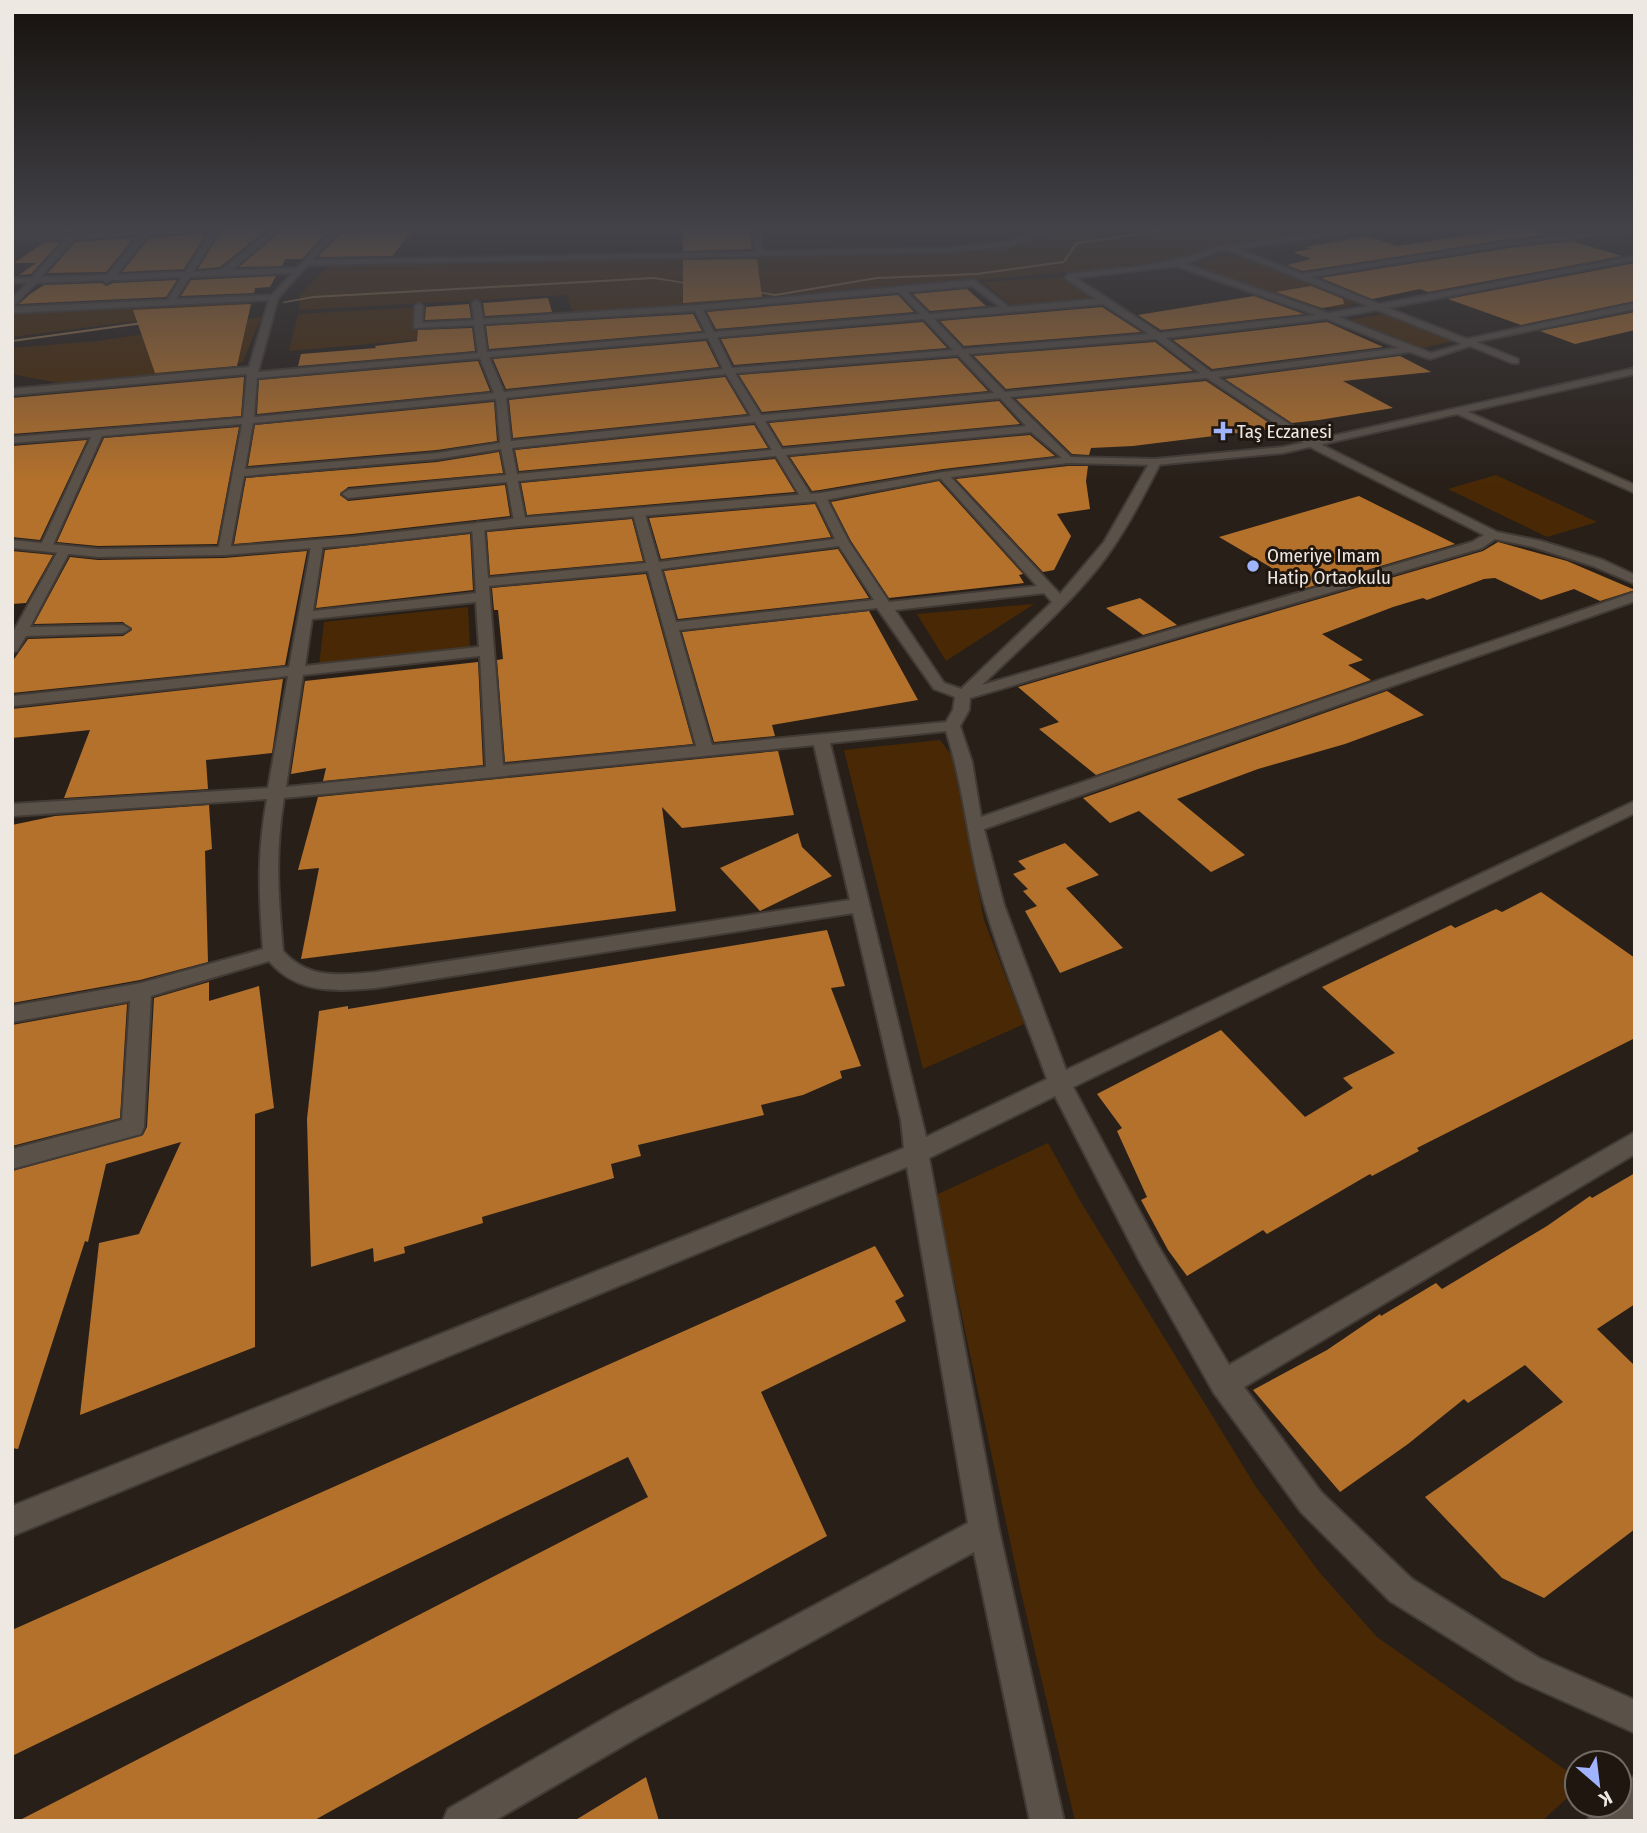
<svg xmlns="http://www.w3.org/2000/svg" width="1647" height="1833" font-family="'Fira Sans Condensed',sans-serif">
<rect width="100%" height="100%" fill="#281f18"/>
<path fill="#492905" d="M1076 227H1320L1327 230 1208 249 1199 257 1155 264 740 302 573 312 566 295 299 310 300 295 329 265 974 250 1017 245Z
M1232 253 1360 303 1339 308 1315 307 1190 265Z
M1063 277 1096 300 1013 306 982 282Z
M244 301 254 306 12 337 14 313Z
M425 307V339L289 351 298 314Z
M1385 314 1454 341 1418 349 1348 320Z
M261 317 243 362 141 378 58 383 12 374V348L97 341Z
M1496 475 1597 522 1547 537 1448 489Z
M1034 604 946 661 917 614Z
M468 607 470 649 319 666 324 622Z
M940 740 952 756 984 920 1024 1024 923 1069 844 750Z
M1048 1143 1082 1204 1256 1487 1320 1573 1377 1637 1577 1778V1789L1542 1821H1075L1021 1592 936 1195Z"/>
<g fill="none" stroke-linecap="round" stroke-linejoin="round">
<path fill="#9b764c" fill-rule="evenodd" d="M1181 227H1193L1078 244 1064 263 977 275 877 279 775 296 748 291 750 290 775 294 877 277 977 273 1063 261 1076 242Z
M654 277 696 284 694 285 654 279 313 298 284 303 282 302 313 296Z
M149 321 151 323 12 342V340Z"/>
</g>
<path fill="#b4712b" d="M65 227H144L82 231 77 228 69 232H58Z
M224 227H270L220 267 198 269Z
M286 227H322L316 233H326L302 259H285L282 266 239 267Z
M697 227H748L752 249 683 251 682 228Z
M1524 227 1549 234 1302 271 1287 265 1311 259 1293 252 1311 249 1305 247 1367 236 1397 246Z
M341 233 410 232 411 233 392 256 318 257Z
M206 234 184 269 122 272 149 238Z
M134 238 106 272 48 273 75 242Z
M1572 241 1622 256 1428 292 1420 289 1372 299 1321 278 1509 248Z
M45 242H60L31 274 19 275 36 263H14Z
M757 259 762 297 683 303V260Z
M1635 263V301L1521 325 1448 299Z
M276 276 270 287 255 288 254 293 181 296 191 280Z
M177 280 166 297 19 304 30 294 44 285 102 283 106 286 113 283Z
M1311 286 1343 299 1344 304 1322 308 1276 292Z
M967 289 986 306 930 311 913 294Z
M898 295 914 312 716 329 707 312Z
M1254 296 1304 314 1161 330 1138 315Z
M548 298 552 312 485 316 483 303Z
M251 304 237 366 155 373 133 310Z
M469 304 471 318 425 320 426 307Z
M1102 307 1141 332 964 346 940 321Z
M1635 312V330L1575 344 1540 331Z
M693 314 702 331 489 349 486 326Z
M923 322 947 348 734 365 721 339Z
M1327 322 1383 347 1212 369 1173 340Z
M472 328 475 351 298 366 301 354 376 348 375 346 417 341 418 330Z
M706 341 719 367 506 389 493 359Z
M1155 342 1193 371 1006 389 974 356Z
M1400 356 1431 372 1343 381 1393 408 1319 420 1292 423 1225 379Z
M957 358 988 391 762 412 739 375Z
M478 361 490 391 257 414 259 380Z
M244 377 241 416 12 434V398Z
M725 377 747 414 513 438 509 400Z
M1206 381 1277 428 1133 446 1091 448 1089 455 1072 454 1016 399Z
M999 401 1020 424 783 446 769 423Z
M494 402 497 441 437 450 248 466 255 425Z
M754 425 768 448 519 471 515 450Z
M239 427 217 544 98 546 57 542 104 438Z
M1030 435 1055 456 943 469 820 490 812 491 790 457Z
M87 440 40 540 12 537V446Z
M499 452 503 473 348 487 340 495 348 501 505 485 510 516 352 534 234 544 246 478 437 462Z
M775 459 795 492 527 515 521 483Z
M1068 466H1088L1086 481 1090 509 1057 514 1071 536 1054 570 1043 572 956 479Z
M939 481 1023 574 1019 575 1024 583 889 598 851 541 831 502Z
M1359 496 1455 544 1306 588 1219 537Z
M815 504 831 537 661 559 649 518Z
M632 519 643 561 490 575 487 532Z
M470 534 473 590 316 608 325 550Z
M1498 542 1567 561 1635 590 1600 601 1574 589 1541 600 1495 578 1484 579 1427 600 1423 598 1393 607 1322 634 1363 660 1348 665 1371 680 1096 775 1039 729 1059 722 1018 687 1483 551Z
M838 549 869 598 678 619 664 571Z
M12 551 53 555 26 603 12 604Z
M307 551 285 665 12 693V662L28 639 123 636 132 630 123 622 34 624 70 557 98 560 224 558Z
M646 574 693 744 505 762 497 660 503 659 498 610H494L492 588Z
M1140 598 1177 625 1143 635 1106 608Z
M869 611 918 700 772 725 775 736 714 742 682 632Z
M478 662 483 765 323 781 326 768 291 774 305 681Z
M283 679 272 753 206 760 208 789 64 798 90 730 12 738V709Z
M1387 691 1424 715 1345 744 1258 769 1177 799 1245 855 1211 872 1139 811 1110 823 1083 798Z
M778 751 794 815 682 828 662 807 676 911 301 959 319 868 298 870 318 797Z
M209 805 212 849 205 851 208 962 140 980 12 1003V825L55 816Z
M798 833 802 847 832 876 760 911 720 868Z
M1065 843 1099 875 1066 888 1123 948 1060 973 1025 911 1037 906 1023 891 1028 889 1013 874 1026 869 1018 861Z
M1541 892 1635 958V1038L1417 1148 1419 1151 1372 1176 1370 1174 1267 1234 1263 1230 1187 1276 1168 1250 1141 1200 1147 1197 1117 1131 1122 1128 1097 1094 1221 1030 1305 1117 1353 1088 1343 1078 1395 1053 1322 987 1451 925 1455 928 1496 909 1502 912Z
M827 930 845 986 831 988 861 1066 840 1071 842 1078 803 1095 761 1105 764 1115 638 1145 641 1156 611 1164 614 1178 482 1217 483 1223 404 1247 405 1253 374 1262 373 1248 311 1267 307 1119 319 1011 348 1006V1009Z
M209 982V1001L259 986 274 1108 255 1114V1347L80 1415 99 1243 139 1234 181 1142 106 1164 88 1242 85 1241 18 1449 12 1448V1171L143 1135 147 1127 154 998Z
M127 1004 120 1118 12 1146V1025Z
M1635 1173V1304L1597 1329 1635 1366V1529L1544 1598 1502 1578 1425 1497 1563 1402 1525 1365 1468 1403 1464 1399 1408 1444 1340 1492 1253 1390 1327 1350 1380 1314 1381 1316 1436 1283 1442 1289 1547 1226 1590 1196 1592 1198Z
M875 1246 904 1296 895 1301 906 1321 761 1392 827 1536 313 1821H18L648 1497 628 1457 12 1756V1630Z
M646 1777 659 1821H574Z"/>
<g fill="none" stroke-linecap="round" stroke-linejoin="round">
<defs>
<path id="minor" d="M147 227H152V230L222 227 193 272 221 270 275 227H283L232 270 297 268 335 227H377L340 230 312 260 755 252 751 227H759L763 251 948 248 1007 242 1050 227H1061L1008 246 948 252 308 265 278 298 258 372 478 353 474 325 414 328 415 306 419 303 423 306 422 323 474 320 472 303 476 300 480 303 483 319 698 305 974 280 1009 307 1096 299 1065 278 1068 274C1120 268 1166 267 1214 248L1362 227H1383L1238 249 1302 274 1509 241 1635 228V232L1509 245 1311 277 1379 304 1635 256V260L1388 308 1467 339 1635 303V309L1476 342 1518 359V363H1512L1470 346 1430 359 1410 352 1218 377 1318 443 1497 532 1541 541 1603 560 1635 575V584L1593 566 1533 547 1495 539 1482 548 970 698 969 710 960 726 972 762 981 817 1635 592V601L984 829 1004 905 1066 1070 1635 801V813L1073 1087 1157 1244 1229 1365 1635 1132V1154L1244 1387 1321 1492 1412 1579 1539 1658 1635 1700V1733L1517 1680 1390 1601 1301 1512 1214 1393 1139 1260 1055 1096 929 1158 999 1530 1064 1821H1030L974 1552 640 1736 494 1821H443L448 1809 616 1712 968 1523 907 1167 12 1536V1506L904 1148 901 1120 853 913 376 988C336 991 298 995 269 961L151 996 144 1127 141 1134 12 1169V1149L122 1120 130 1001 12 1022V1006L141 983 263 949C259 894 257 853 267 799L12 816V804L268 788 288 676 12 706V696L289 667 312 541 317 540 323 544 313 611 476 593 472 526 478 522 484 526 488 578 646 563 633 514 639 510 645 514 659 562 835 539 814 497 820 493 826 497 849 542 889 602 1037 586 939 477V473H947L1060 594 1104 542 1151 460H1159L1161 462C1142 499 1123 537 1097 569 1063 611 1021 647 982 685L1472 542 1484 535 1310 447 1207 378 1010 397 1072 458 1074 460 1068 463 1031 432 786 455 813 498 807 502 801 498 776 456 518 481 526 522 520 526 514 522 507 482 348 498 342 494 348 490 506 475 501 449 437 459 244 476 230 551 224 555 218 551 242 424 102 436 52 547 46 551 41 550 40 547 91 437 12 443V437L243 418 247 374 12 395V389L249 367 269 300 12 313V299L27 283H12V278H31L66 239H12V235H70L76 230 80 232 78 234 144 231ZM211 231 185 272 116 275 148 235ZM140 235 107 275 41 277 74 239ZM1228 250 1368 306 1328 313 1186 264 1216 252ZM1176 266 1316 315 1160 333 1076 278ZM292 273 272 295 176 299 190 277ZM182 277 167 300 13 307 36 283 103 280 106 283 112 280ZM972 286 1000 307 929 314 907 292ZM899 292 920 314 714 332 703 310ZM1103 304 1149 334 963 349 934 319ZM1377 310 1460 343V345L1431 353 1338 317ZM695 311 706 333 487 352 483 324ZM924 319 953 350 732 368 717 337ZM1327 319 1399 348 1211 372 1166 338ZM708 338 723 369 504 392 489 357ZM1156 339 1200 373 1005 392 968 354ZM958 355 994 393 761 415 735 373ZM480 358 494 393 254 417 257 378ZM726 374 751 416 511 441 506 398ZM1000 398 1026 426 782 449 765 421ZM496 399 500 443 437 453 245 469 253 423ZM755 422 772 450 517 474 512 448ZM839 546 874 600 676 622 661 569ZM648 571 696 746 503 765 489 586ZM1044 593 1052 602 961 689 944 683 895 610ZM476 602 479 647 305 666 312 619ZM877 608 934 689 955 697 953 710 946 722 712 745 679 630ZM480 656 486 767 286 787 303 675ZM946 731C964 787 968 846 984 903 1001 963 1026 1021 1047 1079L926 1137 830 743ZM814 745 850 900 376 972C340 975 309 980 283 951 278 895 275 853 284 798Z
M1459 408 1635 485V493L1455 413 1454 411Z
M64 547 70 551 30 627 123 625 130 629 123 633 26 636 17 651 12 652V634L58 551Z
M1635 1776V1816L1630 1821H1587L1596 1805H1619V1784Z"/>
<path id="tertiary" d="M1635 368V374L1283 453 1155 465 1068 463 943 478 820 501 520 526 352 545 224 555 98 557 12 548V540L98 549 224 547 352 537 520 518 820 493 943 472 1068 457 1155 459 1283 447Z"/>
</defs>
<use href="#minor" stroke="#413a35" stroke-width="4"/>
<use href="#tertiary" stroke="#413a35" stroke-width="4"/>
<use href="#minor" fill="#5a5148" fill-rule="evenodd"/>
<use href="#tertiary" fill="#5a5148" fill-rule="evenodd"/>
</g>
<linearGradient id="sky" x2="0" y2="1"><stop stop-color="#16110d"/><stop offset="0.47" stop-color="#424248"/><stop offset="1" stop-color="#424248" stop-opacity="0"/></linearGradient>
<rect width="1647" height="484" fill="url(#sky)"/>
<g fill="#a0b3fd" stroke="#1e160f" stroke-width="2.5">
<path d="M1219.5 420.5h7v7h7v7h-7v7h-7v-7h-7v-7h7z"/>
<circle cx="1253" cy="566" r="7"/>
</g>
<g text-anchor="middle" stroke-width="6" stroke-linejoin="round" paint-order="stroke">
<g font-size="19" fill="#eee8e3" stroke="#1e160f" text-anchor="start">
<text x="1237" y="438">Taş Eczanesi</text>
<text x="1267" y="562">Omeriye Imam<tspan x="1267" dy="22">Hatip Ortaokulu</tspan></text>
</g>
</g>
<rect width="1647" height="1833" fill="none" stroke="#eee8e3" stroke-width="28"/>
<g transform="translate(1598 1784) rotate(152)"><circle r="33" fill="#1e160f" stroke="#716a64" stroke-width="2"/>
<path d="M0-5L12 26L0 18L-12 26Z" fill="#a0b3fd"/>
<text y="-10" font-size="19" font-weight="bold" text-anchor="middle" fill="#eee8e3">K</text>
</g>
</svg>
